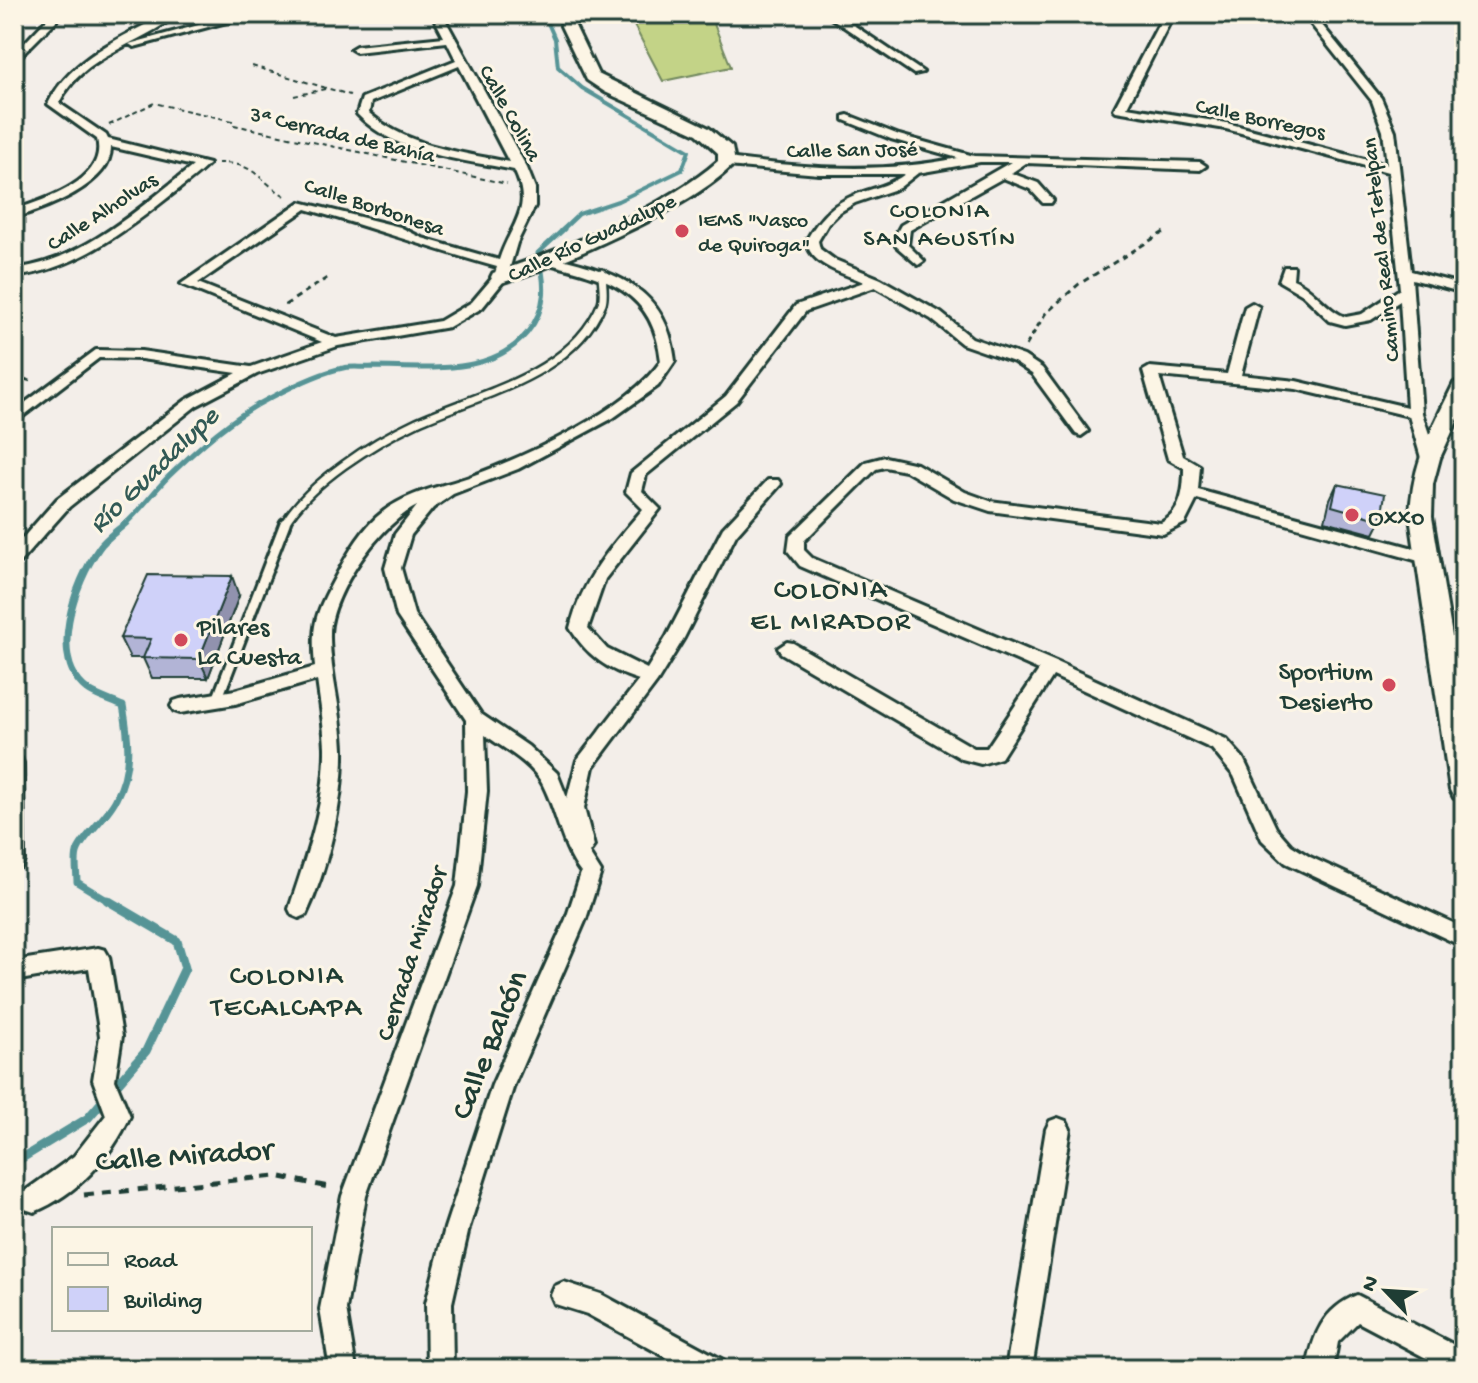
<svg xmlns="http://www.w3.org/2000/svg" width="1478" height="1383" font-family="'Gochi Hand',sans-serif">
<rect width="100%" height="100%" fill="#f3eee9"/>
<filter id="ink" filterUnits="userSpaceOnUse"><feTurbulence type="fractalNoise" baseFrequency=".0125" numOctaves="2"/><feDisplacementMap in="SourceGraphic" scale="16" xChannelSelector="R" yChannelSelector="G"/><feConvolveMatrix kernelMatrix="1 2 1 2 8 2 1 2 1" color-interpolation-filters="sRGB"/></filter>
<g filter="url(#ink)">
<path fill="#c3d387" stroke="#71885e" stroke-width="2" d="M628 14H710L731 67 663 81Z"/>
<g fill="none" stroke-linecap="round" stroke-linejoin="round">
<path stroke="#579496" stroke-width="4" d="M544 14 555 39 558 67 582 88 689 151 682 170 618 201 579 214 561 231"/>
<path stroke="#579496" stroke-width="5" d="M124 525C141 510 153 492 169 476 199 447 232 417 270 398 289 388 322 372 343 368 352 366 364 368 373 367 425 367 491 377 527 333 548 307 546 283 538 253L564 229"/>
<path stroke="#579496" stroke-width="7" d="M110 902 77 882C77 873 74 858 78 850 84 836 107 817 116 799 132 769 129 738 123 706 112 701 98 697 89 691 46 661 75 582 99 548 105 539 117 531 126 523"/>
<path stroke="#579496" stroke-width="9" d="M14 1163 88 1118 146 1051 185 968 177 941 107 900"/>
<defs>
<path id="lane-far1" d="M284 525C308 483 374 442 417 422 481 393 572 376 602 303 605 295 602 282 602 273"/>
<path id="lane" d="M217 700 285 523"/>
<path id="street" d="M52 14H63L14 63V54Z
M166 14H178C139 46 83 54 59 103L106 135 108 139 209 164C196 177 180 188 166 199 119 236 74 269 14 277V269C85 260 139 208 193 166L111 147C112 185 44 209 14 218V210C45 200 108 180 97 139L48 104C71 57 121 38 166 14Z
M239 14H256L134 47 129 44Z
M432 14H442L527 168 535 188V206L517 243 507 277 482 308 449 327 338 346 257 374 196 406 69 507 20 562 14 564V548L57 499 186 400 237 373 141 359 99 358 14 423V411L96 350 141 351 251 367 322 342 181 284 300 202 400 227 422 238 499 260C511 223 534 209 514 170 462 159 395 155 357 114L362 98 456 60 447 42 356 52 351 49 356 46 444 37ZM459 66 509 162C460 152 408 147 369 113L371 102ZM306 209C370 227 432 249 497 267L494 276 472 302 440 321 336 338 198 283Z
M825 14H837L923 72 914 74Z
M1164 14H1174L1127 107 1227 123 1387 165 1383 131 1372 101 1303 14H1313L1381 98 1395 131 1411 271 1464 285V293L1412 279 1422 413 1437 458 1434 461H1424L1421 458 1409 416 1296 389 1159 376 1183 456 1200 466 1198 490 1432 553 1434 557 1432 561 1426 563 1197 499 1185 523 1163 534 990 511 954 499 906 471 885 467 876 469 804 541V550L812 558 1056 662 1226 739 1243 758 1276 828 1291 845 1310 857 1464 928V947L1286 863 1262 840 1234 776 1212 749 1053 676 1001 758 981 764 962 759 781 653 778 648 787 642 793 643 974 748H987L1039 670 800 566 788 551 790 536 866 462 885 457 917 464 965 492 990 501 1161 523C1182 512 1184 490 1184 468L1168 459 1143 371 1150 367 1227 374 1245 307 1252 303 1259 307 1241 375 1296 381 1407 407 1400 301 1371 320 1345 325 1330 321 1303 295 1279 281 1284 267H1294L1293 279C1314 288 1327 311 1346 317L1362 314 1400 289 1388 172 1226 129 1116 111 1114 109Z
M848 115 899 135 974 156 1200 162 1206 166 1200 170 1026 163 1011 173 1038 183 1053 200 1051 203H1043L1030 189 1003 178 910 230 908 245 924 261 918 265 896 246 895 236 901 225 1011 162H980L918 173 899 188 855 203 840 212 828 224 818 241 820 249 835 260 881 279 941 313 972 338 1024 356 1042 368 1088 431 1081 436 1076 434 1032 374 1014 362 962 344 931 319 875 287 806 311 736 402 646 475 642 491 660 509 605 579 588 628 607 649 647 669 667 636 723 528 768 480H778L781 484 736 535 684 638 657 682 593 767 584 808 594 846 589 853 601 872 586 919 514 1085 469 1228 452 1303 453 1369H427L426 1303 445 1228 492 1085 566 919 581 873C561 846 558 815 543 785 533 764 503 748 485 735L487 791 477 886 366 1196 346 1309 356 1369H330L320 1309 342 1196 457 886 467 791 466 720 397 616 385 568 395 534 417 506C380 524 332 592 330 633 329 672 342 710 343 749 344 799 328 869 306 915L299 918 292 915 289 909C306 857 326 803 325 747 324 725 320 702 317 680L235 704 180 713 174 711 171 706 174 701 180 699 235 690 315 667C311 623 316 613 337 574 349 551 363 527 384 511 409 492 440 487 469 477 526 456 627 411 661 361 654 290 606 278 545 263V257L550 256C615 272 667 286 675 361L658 386 613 418 518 469 453 494 433 508 411 535 401 568 414 614 481 714 528 746 557 773 567 798 577 760 639 680C608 670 587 656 570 628 582 580 611 546 643 509L626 492 631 473 726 396 796 305 864 282C843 273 811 266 806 241 820 216 835 201 863 192 878 187 892 184 905 174H819L727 166 721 162 727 158C804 168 882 174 958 158L891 139 844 120V116Z
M14 756 21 758 23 763 24 861 21 867 14 869Z
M98 948 105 950 109 957 122 1036 115 1080 130 1116C112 1157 76 1195 34 1212L25 1209 22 1200 25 1191 74 1156 106 1115 93 1080 100 1036 89 968 14 981V961Z
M1058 1118 1066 1121 1070 1129 1032 1369H1006L1046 1129 1050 1121Z
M564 1282 601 1294 723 1360 727 1369H688L587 1314 555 1304 551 1295 555 1286Z
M1357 1295 1464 1350V1369H1447L1358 1322 1338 1342 1333 1369H1307C1313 1335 1323 1309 1357 1295Z"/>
<path id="secondary" d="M562 14H576L575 26 598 74 709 128 732 147 735 162C702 203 553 269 500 283L493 281 491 277 493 273C560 251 666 207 718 161V153L697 134 605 92 587 80 561 26Z
M1464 377V406L1440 458 1433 484 1432 517 1464 707V801L1454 798 1450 790 1410 517C1412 462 1431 431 1454 383Z"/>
</defs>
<use href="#lane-far1" stroke="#1f3d34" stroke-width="12"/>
<use href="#lane" stroke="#1f3d34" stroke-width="15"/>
<use href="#street" stroke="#1f3d34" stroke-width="6"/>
<use href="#secondary" stroke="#1f3d34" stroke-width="6"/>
<path stroke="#1f3d34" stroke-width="2" stroke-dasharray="5 4" stroke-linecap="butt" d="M252 66 350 95
M294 96 325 89
M109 125 154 103 233 121 234 125 507 184
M218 163C256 162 258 181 287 197"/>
<path stroke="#1f3d34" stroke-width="3" stroke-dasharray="6 5" stroke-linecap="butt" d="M285 305 330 276
M1026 346 1045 314 1079 284 1164 232
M14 376 34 382"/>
<path stroke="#1f3d34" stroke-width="5" stroke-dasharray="10 8" stroke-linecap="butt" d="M84 1195 276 1176 333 1188"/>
<use href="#lane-far1" stroke="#fcf5e5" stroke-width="7"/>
<use href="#lane" stroke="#fcf5e5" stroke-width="9"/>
<use href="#street" fill="#fcf5e5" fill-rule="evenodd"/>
<use href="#secondary" fill="#fcf5e5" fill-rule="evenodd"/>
</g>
<path fill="#b2b4d6" stroke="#1f3d34" stroke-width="2" d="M1337 484 1381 520 1374 534 1325 521 1330 499Z
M239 596 208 678H152L143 658H130L120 638Z"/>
<path fill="#9192ae" stroke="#1f3d34" stroke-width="2" d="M232 576 239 596 208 678 199 659Z"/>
<path fill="#cfd1f9" stroke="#1f3d34" stroke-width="2" d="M1337 484 1385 494 1381 520 1332 506Z
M148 575 232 576 199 659 143 658 151 639 120 638Z"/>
</g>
<g fill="#d1495b" stroke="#fcf5e5" stroke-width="3">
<circle cx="682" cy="231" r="8"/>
<circle cx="1352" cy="515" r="8"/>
<circle cx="181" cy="640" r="8"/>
<circle cx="1389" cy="685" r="8"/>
</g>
<g text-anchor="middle" stroke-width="6" stroke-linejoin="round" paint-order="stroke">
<g font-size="22" fill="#1f3d34" stroke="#fcf5e5">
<text transform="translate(512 112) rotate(61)" y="8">Calle Colina</text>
<text transform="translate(1261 117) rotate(12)" y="8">Calle Borregos</text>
<text transform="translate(343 133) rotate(13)" y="8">3ª Cerrada de Bahía</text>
<text transform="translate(852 148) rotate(-1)" y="8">Calle San José</text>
<text transform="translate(375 205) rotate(18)" y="8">Calle Borbonesa</text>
<text transform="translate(101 210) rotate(-33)" y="8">Calle Alholvas</text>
<text transform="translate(591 236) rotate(-25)" y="8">Calle Río Guadalupe</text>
<text transform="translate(1379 250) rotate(-96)" y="8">Camino Real de Tetelpan</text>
</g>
<g font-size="22" fill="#1f3d34" stroke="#fcf5e5" text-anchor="start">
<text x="698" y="226">IEMS "Vasco<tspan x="698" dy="25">de Quiroga"</tspan></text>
</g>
<g font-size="24" letter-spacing="2" fill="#1f3d34" stroke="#fcf5e5">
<text x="940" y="217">COLONIA<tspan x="940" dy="28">SAN AGUSTÍN</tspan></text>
</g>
<g font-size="26" fill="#1f3d34" stroke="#fcf5e5" text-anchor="start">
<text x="1368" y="524">Oxxo</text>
<text x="197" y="634">Pilares<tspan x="197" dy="30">La Cuesta</tspan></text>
<text x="1373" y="679" text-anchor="end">Sportium<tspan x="1373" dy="30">Desierto</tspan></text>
</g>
<g font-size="26" fill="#1f3d34" stroke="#fcf5e5">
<text transform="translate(410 953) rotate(-72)" y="9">Cerrada Mirador</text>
</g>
<g font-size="28" font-style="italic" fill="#325a55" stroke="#fcf5e5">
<text transform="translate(152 468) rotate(-44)" y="10">Río Guadalupe</text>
</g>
<g font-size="28" letter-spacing="2" fill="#1f3d34" stroke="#fcf5e5">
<text x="831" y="597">COLONIA<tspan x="831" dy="32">EL MIRADOR</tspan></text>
<text x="287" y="983">COLONIA<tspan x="287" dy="32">TECALCAPA</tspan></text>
</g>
<g font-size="32" fill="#1f3d34" stroke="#fcf5e5">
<text transform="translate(487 1044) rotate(-68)" y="11">Calle Balcón</text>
<text transform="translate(184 1153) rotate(-4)" y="11">Calle Mirador</text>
</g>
</g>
<rect width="1478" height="1383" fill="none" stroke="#fcf5e5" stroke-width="48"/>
<rect x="24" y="24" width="1430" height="1335" fill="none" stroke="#1f3d34" stroke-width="3" filter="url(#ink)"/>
<rect x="52" y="1227" width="260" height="104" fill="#fcf5e5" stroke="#a4ab9e" stroke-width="2"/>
<rect x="68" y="1253" width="40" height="12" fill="#fcf5e5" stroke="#a4ab9e" stroke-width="2"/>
<text x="124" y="1267" font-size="24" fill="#1f3d34">Road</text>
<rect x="68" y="1287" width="40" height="24" fill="#cfd1f9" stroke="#a4ab9e" stroke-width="2"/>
<text x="124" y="1307" font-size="24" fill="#1f3d34">Building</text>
<g transform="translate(1386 1291) rotate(295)" stroke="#fcf5e5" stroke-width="6" paint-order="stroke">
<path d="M0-6L14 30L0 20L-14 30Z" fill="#1f3d34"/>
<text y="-12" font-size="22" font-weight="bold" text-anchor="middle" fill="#1f3d34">N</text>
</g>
</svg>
